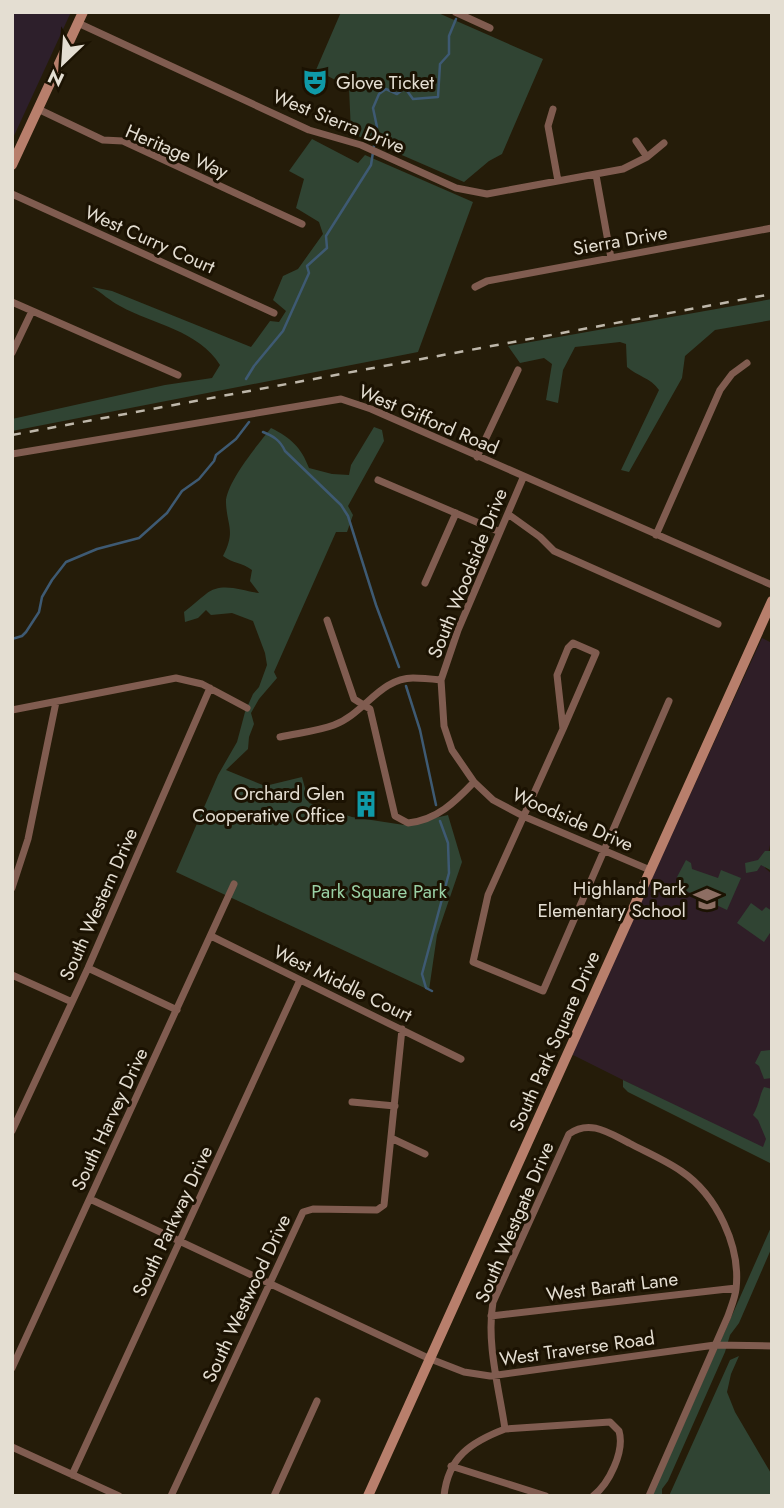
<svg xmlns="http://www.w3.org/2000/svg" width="784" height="1508" font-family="Jost,sans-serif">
<rect width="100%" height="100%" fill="#251c09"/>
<path fill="#2d1f2b" d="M12 12H71L13 138 12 137Z"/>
<path fill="#2f1e27" d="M762 638 772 643V836L765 868 772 874V1136L765 1151 571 1054Z"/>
<path fill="#304433" d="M341 12H436L543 59 502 154 489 161 464 182 351 133 349 87 316 70Z
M312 139 358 163 365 155 473 202 418 352 12 431V419L165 385 212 378 220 365C198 330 154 325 120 306 110 301 102 293 92 287L112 291 251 347 270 321 279 322 286 311 273 300 283 276 298 269 323 234 319 222 296 208 304 179 289 171Z
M772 299V320L715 330 685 356 682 378 629 472 621 470 659 390C651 378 637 376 627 367L626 344 620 342 575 347 563 370 558 403 546 400 552 364 544 358 520 363 508 346Z
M374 427 382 430 384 441 348 506 353 515 347 532H336L274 672 277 678 259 699 251 713 254 724 249 737 248 749 226 770 265 786 302 777 309 803 352 817 404 825 448 815 462 862 437 935 429 990 176 872 218 775 237 742 245 712 253 694 259 687 267 665 265 653 253 621 232 613 211 615 206 610 198 618 185 622 184 612C192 606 198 600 206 594 221 581 243 591 259 593L250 581 252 570C243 563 232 563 223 556 236 531 227 526 226 503 225 484 259 443 271 428 291 438 301 447 309 468L332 474 349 475 351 465Z
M765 851H772V871L761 865 757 871 746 873 745 863 758 860Z
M686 860 691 863 692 869 718 878 721 870 741 878 727 910 684 890 677 877Z
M751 903 762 911 766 907 772 911V930L764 942 737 923Z
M772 1047V1078L764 1079 759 1066 755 1063 761 1051 770 1050Z
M623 1080 763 1147 766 1139 758 1120 753 1115C760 1103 759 1096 764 1087L772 1089V1164L628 1092 623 1087Z
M772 1225V1247L739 1323 730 1335 725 1352 668 1481 662 1489V1496H652Z
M739 1356 731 1374 727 1392 735 1412 772 1475V1496H669L730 1360Z"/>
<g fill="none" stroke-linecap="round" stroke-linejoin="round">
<path stroke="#3e5a73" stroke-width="2.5" d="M246 379 254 366 283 331 309 273 307 266 327 248 326 236 371 165 377 127 373 108 379 94 386 89 397 94 405 88 413 99 438 97 440 64 449 54V36L456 19
M263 432C273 436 280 440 285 451L341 505 348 516 376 605 399 667
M12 639 22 636 26 632 39 612 42 597 52 580 66 562 97 549 139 538 167 513 182 491 199 479 214 461 216 455 236 439 249 422
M406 686 420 730 436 805
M432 991 426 988 422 974 449 873 448 843 440 821"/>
<path stroke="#805c50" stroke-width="7" d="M455 12 490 28
M78 23 309 130 361 145 456 188 487 194 623 169 647 157 664 143
M38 109 103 140 123 141 302 224
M553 109 548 126 558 181
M636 141 647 157
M596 175 611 258
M12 194 274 313
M475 287 487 281 772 228
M12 302 178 375
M12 353 32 311
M12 454 341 399 371 409 772 585
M477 457 518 370
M523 478 458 630 441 680 444 726 452 750 474 782 493 800 523 816 650 870
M378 480 500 532
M508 514 540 537 554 551 718 624
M656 535 720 390 732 374 747 363
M425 583 456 513
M327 620 354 699 370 709 395 816 408 823C437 820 455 802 474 782
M12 710 176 678 202 684 247 708
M563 729 596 653 573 643 568 648 557 675 563 729 488 895 473 962 543 991 669 701
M280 737C298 733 318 731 334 725 364 714 380 678 413 678 422 678 432 679 441 680
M12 888 28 839 56 702
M211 936 461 1059
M88 968 177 1010
M12 975 72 1002
M352 1102 395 1106
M12 1131 88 968 210 688
M391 1138 425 1154
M90 1199 428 1358 464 1372 490 1376 715 1345 772 1346
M491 1316 736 1288
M12 1368 234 884
M505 1429C499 1388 486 1343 493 1302L569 1134C590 1119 609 1133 629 1143 646 1152 665 1160 681 1171 717 1195 741 1247 736 1289 735 1298 731 1307 728 1316L649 1496
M12 1447 119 1496
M451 1466 546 1496
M72 1475 300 980
M171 1496 303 1212 313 1209 377 1210 384 1205 402 1029
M274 1496 317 1401
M444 1496C448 1457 471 1442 505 1429L610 1422 619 1431C625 1451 609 1484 593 1496"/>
<path stroke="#b87f6c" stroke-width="10" d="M12 165 83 12
M368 1496 772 601"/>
<path stroke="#beb7aa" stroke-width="2.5" stroke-dasharray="9 9" stroke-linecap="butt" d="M12 435 772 294"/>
</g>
<defs>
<symbol id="theatre-bare" viewBox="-9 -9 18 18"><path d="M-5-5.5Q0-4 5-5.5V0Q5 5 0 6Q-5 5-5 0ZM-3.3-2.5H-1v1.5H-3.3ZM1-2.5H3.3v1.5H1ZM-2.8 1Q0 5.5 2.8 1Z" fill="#0f9aa8" stroke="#1b1202" stroke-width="2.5" paint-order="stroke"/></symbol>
<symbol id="building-bare" viewBox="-9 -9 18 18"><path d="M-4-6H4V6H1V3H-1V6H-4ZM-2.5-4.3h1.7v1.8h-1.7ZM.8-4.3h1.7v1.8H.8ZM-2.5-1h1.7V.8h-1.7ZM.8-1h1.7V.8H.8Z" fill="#0f9aa8" stroke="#1b1202" stroke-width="2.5" paint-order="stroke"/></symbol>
<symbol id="school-bare" viewBox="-9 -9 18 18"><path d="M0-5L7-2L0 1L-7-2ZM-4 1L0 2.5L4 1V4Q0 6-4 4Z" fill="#8d6e63" stroke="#1b1202" stroke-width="2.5" paint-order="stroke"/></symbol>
</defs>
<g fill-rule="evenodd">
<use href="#theatre-bare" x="296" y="63" width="38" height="38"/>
<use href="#building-bare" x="347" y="785" width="38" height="38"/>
<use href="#school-bare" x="688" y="880" width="38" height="38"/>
</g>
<g text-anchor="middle" stroke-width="6" stroke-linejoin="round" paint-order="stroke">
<g font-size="19" fill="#e4ded2" stroke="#1b1202" text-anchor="end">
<text x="336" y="89" text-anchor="start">Glove Ticket</text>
<text x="345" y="800">Orchard Glen<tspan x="345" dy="22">Cooperative Office</tspan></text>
<text x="686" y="895">Highland Park<tspan x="686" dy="22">Elementary School</tspan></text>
</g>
<g font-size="19" fill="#e4ded2" stroke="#1b1202">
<text transform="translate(339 121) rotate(22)" y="7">West Sierra Drive</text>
<text transform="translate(177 151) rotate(23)" y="7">Heritage Way</text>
<text transform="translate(150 239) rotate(24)" y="7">West Curry Court</text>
<text transform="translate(620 240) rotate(-10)" y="7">Sierra Drive</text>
<text transform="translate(429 419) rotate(23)" y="7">West Gifford Road</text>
<text transform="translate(467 573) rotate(-68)" y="7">South Woodside Drive</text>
<text transform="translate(573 819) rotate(24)" y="7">Woodside Drive</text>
<text transform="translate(98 904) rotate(-66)" y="7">South Western Drive</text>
<text transform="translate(343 983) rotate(26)" y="7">West Middle Court</text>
<text transform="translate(554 1041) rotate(-66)" y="7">South Park Square Drive</text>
<text transform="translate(109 1119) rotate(-65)" y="7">South Harvey Drive</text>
<text transform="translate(172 1221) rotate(-65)" y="7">South Parkway Drive</text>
<text transform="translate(514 1222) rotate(-67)" y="7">South Westgate Drive</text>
<text transform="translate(612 1286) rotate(-7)" y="7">West Baratt Lane</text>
<text transform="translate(246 1298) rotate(-65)" y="7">South Westwood Drive</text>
<text transform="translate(577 1348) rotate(-8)" y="7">West Traverse Road</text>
</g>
<g font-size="19" fill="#9ad1a5" stroke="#1b1202">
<text x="379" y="898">Park Square Park</text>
</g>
</g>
<rect width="784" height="1508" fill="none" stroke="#e4ded2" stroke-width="28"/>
<g transform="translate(63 63) rotate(205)" stroke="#1b1202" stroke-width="5" paint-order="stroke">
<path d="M0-5L12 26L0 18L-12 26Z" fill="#e4ded2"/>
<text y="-10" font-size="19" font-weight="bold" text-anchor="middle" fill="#e4ded2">N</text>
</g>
</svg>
